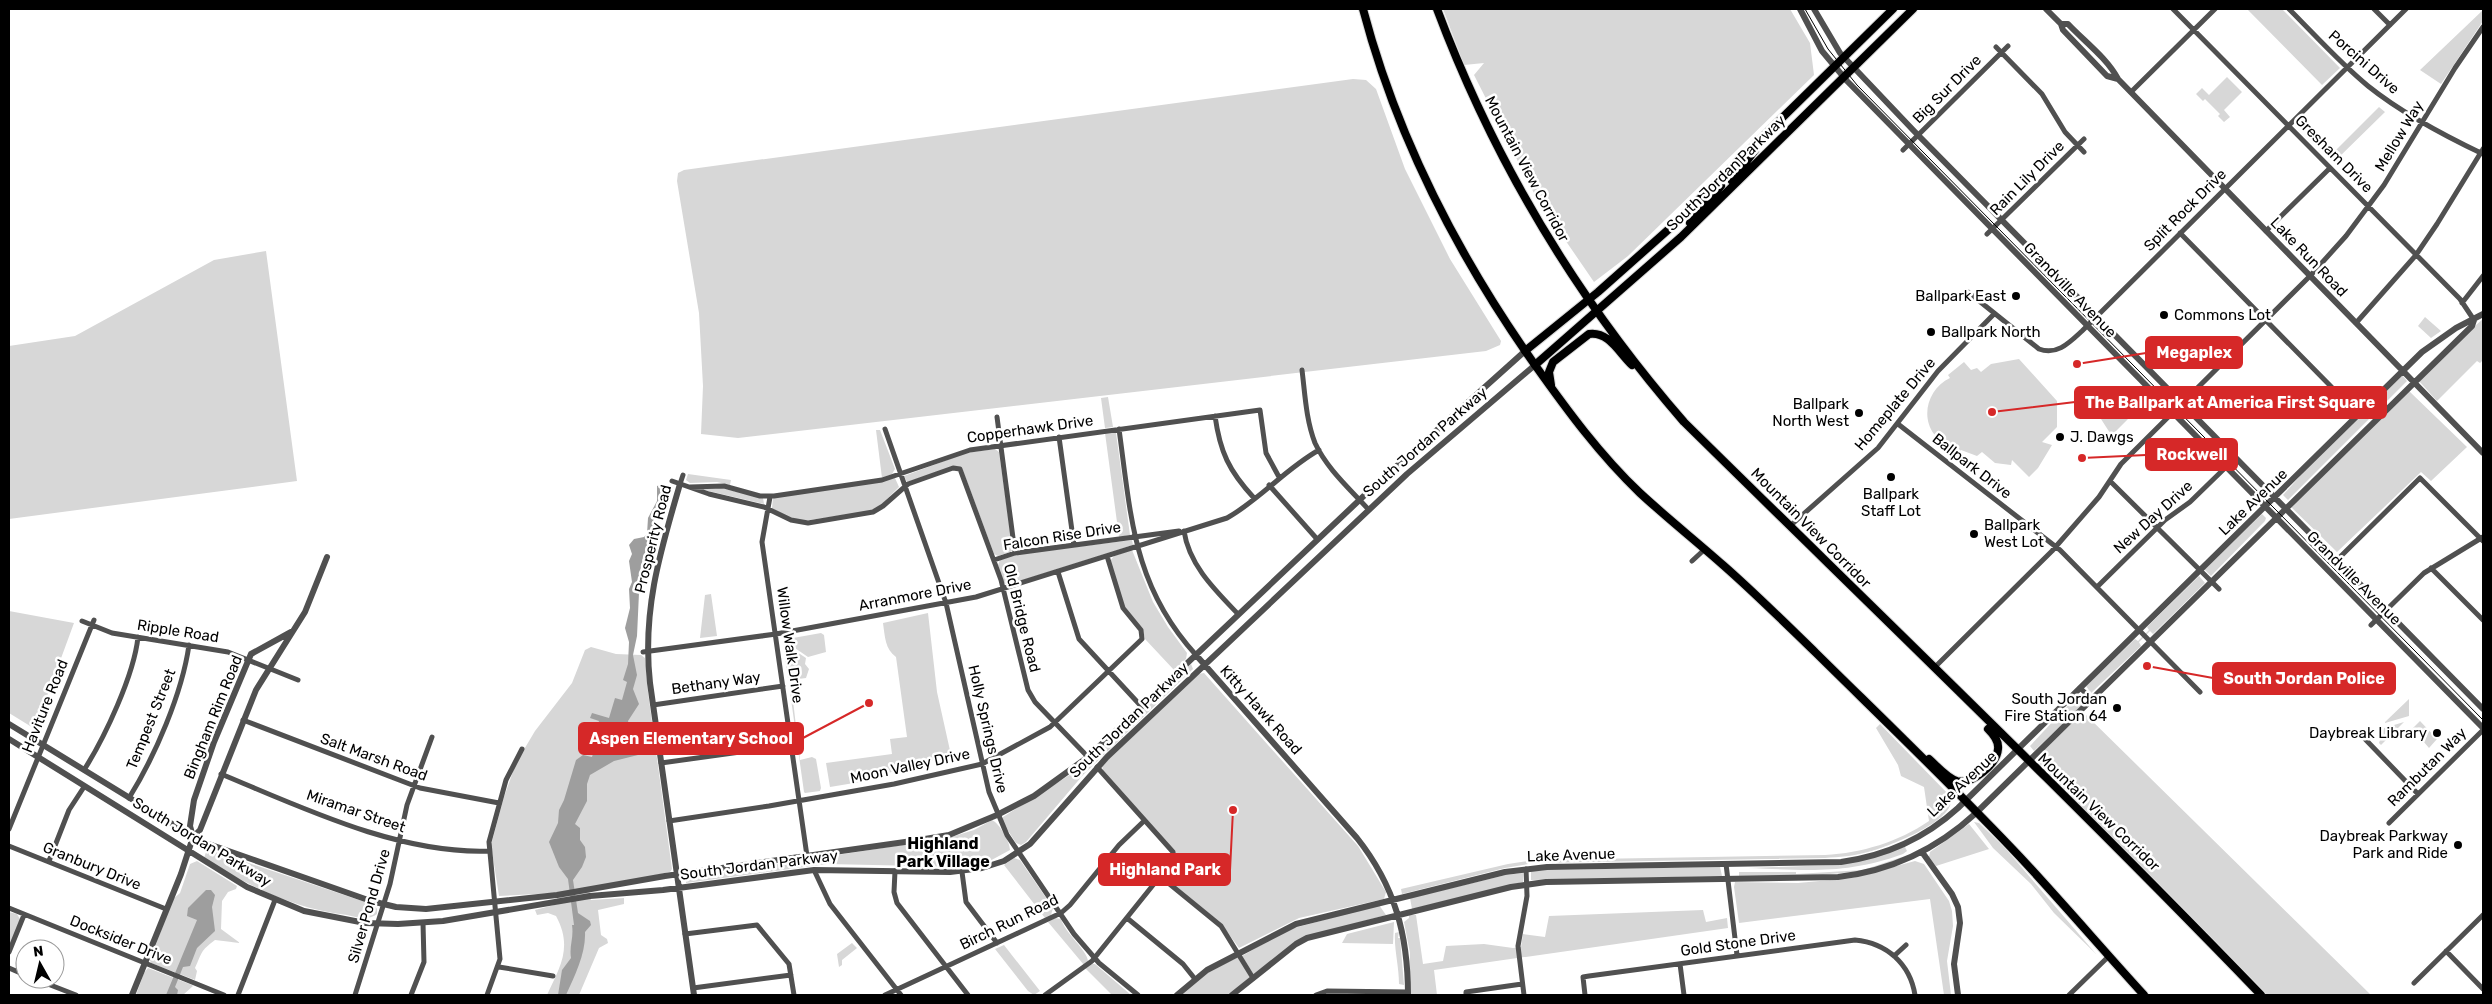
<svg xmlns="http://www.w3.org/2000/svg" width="2492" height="1004" font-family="Rubik,sans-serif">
<rect width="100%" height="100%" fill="#fff"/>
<path fill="#d7d7d7" d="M1443 9H1790L1810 43 1814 75 1628 256 1594 282 1537 199 1474 75 1484 63 1464 65Z
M2247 9H2282L2340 68 2322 85Z
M2483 10V21L2441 84 2420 70Z
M2227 77 2242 92 2224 110 2230 117 2224 122 2218 116 2220 114 2205 99 2203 101 2196 94 2202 88 2209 95Z
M1353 79 1366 80 1376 89 1405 169 1450 259 1501 341 1500 345 1486 351 738 438 701 434 703 386 699 313 677 181 678 173 684 170Z
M2379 107 2385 112 2334 162 2329 157Z
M266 251 297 481 9 519V346L75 336 214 260Z
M2425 317 2441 331 2431 338 2418 326Z
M2483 319V360L2480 363 2477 361 2437 401 2419 381 2462 337Z
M2019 359 2057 401V427L2042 442 2052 445 2038 468 2029 477 2012 460 2011 465 1995 463 1982 452 1977 456 1961 450 1957 457 1951 452 1953 449C1947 444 1939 440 1934 434 1920 415 1929 388 1950 378L1948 375 1964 362 1971 370 1977 368 1981 372 1991 364Z
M2402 375 2407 381 2288 500 2283 495 2309 466Z
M2409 391 2467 447 2431 481 2421 472 2337 552 2290 506Z
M1108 397 1113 427 1105 428 1101 398Z
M2119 397 2129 410 2128 419 2114 433H2110L2101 419Z
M876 430H880L895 469 892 474 882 478Z
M1105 433H1116L1130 535 1119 537Z
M995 449 999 452 1013 551 998 556 994 554 962 468 955 466 907 482 904 476 966 453Z
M688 474 731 480 730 485 717 482 690 483 686 480Z
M895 478 899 487 883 503 870 511 803 521 787 517 772 508 773 498Z
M716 487 763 498 764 504 700 489Z
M2262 514 2266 518 2265 521 2211 576 2204 569Z
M1132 540 1133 545 1007 585 1004 583 998 565 1000 560 1013 555Z
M1132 550 1153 602 1168 627 1187 653 1186 659 1174 670 1145 639 1143 630 1126 611 1110 561 1114 556Z
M2199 576 2205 583 2153 634 2150 631 2139 642 2141 646 2091 693 2086 686 2135 639 2138 641 2149 630 2147 627Z
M711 594 717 636 700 638 705 595Z
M9 611 74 623 35 729 9 713Z
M928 613 937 692 951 755 874 777 866 781 830 787 826 763 892 754 890 739 907 737 896 657C885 649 885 637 883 623Z
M821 633 824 635 826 652 808 657 792 646 793 638Z
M591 647 616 654 641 655 645 658 648 692 672 869 670 872 589 889 591 900 624 898V904L598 910 601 935 607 939 608 943 599 948 579 995H547C560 967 573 947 556 916L548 913 537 915 535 910 558 904 556 893 499 896 491 845 504 797 516 763 535 731 572 683 585 650Z
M791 648 806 658 805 664 809 669 806 678 791 680 788 678 784 652Z
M1191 664 1193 669 1083 775 1026 842 1021 845 1016 843 1003 823V817L1071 774Z
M1204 673 1358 846 1386 892 1384 899 1299 918 1239 948 1220 922 1167 880V874L1179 857 1103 771 1102 766 1198 674Z
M793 687 796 690 792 692 800 760 812 757 816 759 821 788 820 791 805 793 804 792 790 692V688Z
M2081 694 2087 701 2034 751 2030 746 2071 702Z
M2409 699V716L2385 723V722Z
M2082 711 2371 995H2265L2040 764 2041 753Z
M2420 721 2437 739 2429 748 2423 741 2427 736 2424 731 2417 735 2412 729Z
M2404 722 2381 745 2379 743 2384 728Z
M1880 724 1951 797C1957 821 1887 847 1868 852 1854 856 1839 857 1825 858L1534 863 1505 868 1402 894 1401 889 1508 864 1534 860 1825 855C1862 853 1898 842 1929 821L1924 787 1901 776 1898 765 1876 728Z
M992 820C1000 824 1010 842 1010 850L986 863 965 867 827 864 686 883V878L948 838 974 830Z
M1974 822 1979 823 2005 848 2096 954 2054 913 2031 884 1993 848Z
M1969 824 1989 849 1936 866 1929 857 1930 852Z
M1905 847 1907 851 1903 854C1845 875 1806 870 1748 868L1833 865Z
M207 849 374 905 377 909V914C369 921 356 917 347 915 293 909 249 886 204 858Z
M1902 857C1882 878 1772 876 1739 876V872H1796V874L1863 870Z
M1014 858 1020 860 1053 908 1051 915 1045 918 1004 865Z
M197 861 237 886 236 889 228 892 222 901 221 929 240 943 215 940C200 951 202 953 195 968L197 971 195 980 151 963 150 960 173 899 180 893 190 864Z
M1915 861 1924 864 1949 901 1952 911 1953 926 1947 961 1951 995H1944L1930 899 1739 923 1734 887 1735 882 1798 883 1852 878Z
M1720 867 1722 876 1531 880V871L1546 870Z
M1523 873V882L1412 909 1410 898 1506 875Z
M1379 905 1386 915 1309 936 1254 975 1242 956 1287 930Z
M1703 910 1706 922 1727 918 1728 928 1434 970 1437 995H1409L1410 953 1404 922 1409 918V915H1416L1423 964 1443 961 1446 946 1484 944 1513 948 1521 947 1523 934 1545 937 1549 916Z
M9 912 17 914 20 919 9 948Z
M1055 918 1061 919C1065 933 1087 950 1088 961L1084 965 1048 922Z
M1394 922 1393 944 1342 943 1347 934Z
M1399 932 1398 938H1400L1404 985 1399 984C1399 966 1394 950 1395 933Z
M852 943 857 948 842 960V965L839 967 837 954Z
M1004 945 1040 991 1034 995 1028 991 995 949Z
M1238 957 1250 977 1229 995H1180L1205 974Z
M1092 964H1095L1131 995H1112L1085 968Z
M148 968 192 985 193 986 183 995H136L144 973Z"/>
<path fill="#9e9e9e" d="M660 485 662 504 654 517 653 537 644 555 640 571 637 636 633 655 637 675 633 689 639 704 628 721C630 733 641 737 640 752L638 755 614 761 590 775 587 784V801L575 824 580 828V840L585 847 586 857 582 867 573 880 578 913 590 921 591 925 585 932C586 953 575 975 566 995H558L562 970 571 958C569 946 574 938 572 925H574L568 879 559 867 549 842 558 823 559 810 564 800 576 760 583 755 592 757 597 740 593 739 599 721 590 718 592 713 609 718 615 698 622 700 627 682 623 680 628 664 629 642 625 628 630 608 629 589 632 582 629 561 632 554 629 545 634 539 644 537 647 534 648 518 657 501V486Z
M206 890H211L215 895 212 907 215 931 197 948 190 966 183 967 175 987 178 990 177 995H166L197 920 187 916 188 908Z"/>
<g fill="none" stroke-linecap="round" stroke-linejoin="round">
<defs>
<path id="primary" d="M1732 181 1755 150
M1690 223 1721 186
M1525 351 1598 292 1669 229 1893 9
M1535 365 1681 237 1913 9"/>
<path id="trunk" d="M1363 9C1397 138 1458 256 1535 365 1567 410 1600 455 1640 493 1667 518 1696 541 1723 565 1755 593 1785 623 1816 653 1884 720 1954 787 2020 857 2062 902 2102 949 2144 995
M1437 9C1494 161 1577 299 1684 422 1877 612 2073 800 2261 995
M1551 385 1549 372 1553 362 1589 334C1609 331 1619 353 1632 365
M1929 759C1937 766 1947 778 1957 781 1972 785 1997 764 1998 749 1999 741 1994 735 1988 729"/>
</defs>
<use href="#primary" stroke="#dbdbdb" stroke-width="10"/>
<use href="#trunk" stroke="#dbdbdb" stroke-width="10"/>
<path stroke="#505050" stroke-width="5" d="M2173 9 2460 299 2474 320
M2289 9C2315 35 2340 63 2368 86 2403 114 2443 135 2483 154
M2374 9 2390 25
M1996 47 2042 94 2065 132 2084 152
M2131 92 2215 9
M1903 150 2008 46
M2266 231 2330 168
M2180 233 2359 415
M1987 234 2084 139
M1968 292 2039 349C2057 356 2070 342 2082 331L2406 9
M2462 303 2483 276
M2356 323 2416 255 2437 224 2483 149
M1302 370C1305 394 1306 420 1315 443 1327 469 1350 489 1369 510
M1215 416C1220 452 1229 471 1254 498
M997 417 1015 553
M1898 424 2060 550 2200 692
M885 429 946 603 989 792 1007 835 1074 934 1099 963 1138 995
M1119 429C1131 516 1133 586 1196 655
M1059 437 1074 545
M672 481 709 494 764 507 791 520 808 523 873 512 883 506 908 484 953 468 960 469 1001 580 1028 690 1035 702 1088 757
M2110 481 2219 589
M680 484 683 475
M1269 485 1317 539
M690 487 724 486 760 496H774L882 480 970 450 1260 410 1266 453 1279 477
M770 497 762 542 807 856
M1790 526 1878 448 1938 371 1994 314
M1184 531C1189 565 1215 590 1238 614
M994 560 1015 553 1179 531
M2337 560 2420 478 2483 541
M1692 561 1705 549
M2431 568 2483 620
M1058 572 1079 639 1141 706
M2097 587 2165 520 2190 502 2226 467
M82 621 112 633 228 652 298 680
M2371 625 2424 573 2483 537
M643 652 776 634 976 597 1227 518C1261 499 1285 469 1319 450
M1934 668 2052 551 2099 497 2121 464 2310 276 2346 236 2384 185 2455 68 2483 27
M2080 688 2091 698
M653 705 783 686
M243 720 420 788 499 803
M2365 739 2418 794
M661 763 791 745
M84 770C105 737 134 675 138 637
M221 774C303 808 398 854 488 851
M129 798C155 756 182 694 189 645
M669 821 769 806 894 784 982 764 1050 727 1142 639 1141 630 1123 608 1107 556
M2389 823 2483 730
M9 829 94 620
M9 846 166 909
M49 861 69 810 84 787
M1726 864 1737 955
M814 870 830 904 901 995
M895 871 894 892 897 903 968 995
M962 872 966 902 997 943
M1161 877 1221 926 1253 978
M9 908 224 995
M1127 918 1183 964 1195 979
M685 934 757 925 789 964 794 995
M2446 951 2483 989
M9 952 24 915
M1894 956 1906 945
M1680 964 1684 995
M499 967 553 976
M9 968 25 975
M35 979 76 995
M2414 983 2483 915
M693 988 791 975
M238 995 275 900
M355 995 390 884 407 805 432 737
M411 995 424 962 423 923
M487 995 500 959 489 842 506 780 522 749
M885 995 1061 913 1070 905 1119 845 1144 821
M1045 995 1092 961 1174 859 1173 852 1097 767
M1316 995 1327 991 1408 992
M1466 995V992L1522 984
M1524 995 1518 946 1527 896 1526 869
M1585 995 1583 977 1589 976 1855 940C1887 943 1910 964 1915 995
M2069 995 2109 956"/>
<path stroke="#505050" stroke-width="6" d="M1800 9 1822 51 1847 81 2483 728
M1814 9 1840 53 1914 131 2483 709
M2046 9 2061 24 2063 30 2107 76 2118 79
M2061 24H2068C2084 41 2107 58 2118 79L2483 453
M680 484C660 552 642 611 650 683L694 995
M1196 655 1357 838C1395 886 1408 935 1408 995
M9 724 200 841 371 901 396 907 426 909 557 895 665 876 919 840 949 835 997 815 1034 796 1088 757 1369 491 1525 351
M9 739 247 887 304 911 365 923 398 924 443 921 590 896 663 890 814 870 950 872 982 868 1004 861 1030 844 1107 757 1407 474 1535 365
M193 837 190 826 194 800 214 742 251 654 291 632
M1922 852 1952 894 1958 907 1960 923 1954 964 1958 995
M132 995 181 874 193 837 200 830 256 690 305 612 327 557
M1177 995 1207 970 1296 924 1505 872 1547 867 1841 862C1885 856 1925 838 1958 808L2422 352 2456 328 2483 314
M1232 995 1296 944 1307 938 1511 887 1546 882 1838 877C1891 871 1937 849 1976 813L2472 326 2474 320"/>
<use href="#primary" stroke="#000" stroke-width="8"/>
<use href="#trunk" stroke="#000" stroke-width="8"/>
<path stroke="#000" stroke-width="1" d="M1805 9 1828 49 1857 85 2483 720"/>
</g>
<g fill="#000" stroke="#fff" stroke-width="2">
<circle cx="2016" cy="296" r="5"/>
<circle cx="2164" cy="315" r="5"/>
<circle cx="1931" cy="332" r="5"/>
<circle cx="1859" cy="413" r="5"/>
<circle cx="2060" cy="437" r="5"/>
<circle cx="1891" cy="477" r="5"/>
<circle cx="1974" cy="534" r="5"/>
<circle cx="2117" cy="708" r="5"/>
<circle cx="2437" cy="733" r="5"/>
<circle cx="2458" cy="845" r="5"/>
</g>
<g text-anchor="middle" stroke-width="5" stroke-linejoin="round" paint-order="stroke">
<g font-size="15" fill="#000" stroke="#fff">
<text transform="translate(2364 62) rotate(41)" y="5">Porcini Drive</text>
<text transform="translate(1947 89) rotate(-45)" y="5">Big Sur Drive</text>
<text transform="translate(2399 136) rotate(-59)" y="5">Mellow Way</text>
<text transform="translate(2334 154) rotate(45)" y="5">Gresham Drive</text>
<text transform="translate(1527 169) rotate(62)" y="5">Mountain View Corridor</text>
<text transform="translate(1726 173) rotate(-44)" y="5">South Jordan Parkway</text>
<text transform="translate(2027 178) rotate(-45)" y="5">Rain Lily Drive</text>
<text transform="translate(2185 210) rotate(-45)" y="5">Split Rock Drive</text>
<text transform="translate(2309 257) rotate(46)" y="5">Lake Run Road</text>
<text transform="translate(2070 290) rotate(46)" y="5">Grandville Avenue</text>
<text transform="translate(1895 404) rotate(-50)" y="5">Homeplate Drive</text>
<text transform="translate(1030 429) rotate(-8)" y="5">Copperhawk Drive</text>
<text transform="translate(1425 442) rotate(-41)" y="5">South Jordan Parkway</text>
<text transform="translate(1972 466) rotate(38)" y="5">Ballpark Drive</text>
<text transform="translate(2253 502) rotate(-44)" y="5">Lake Avenue</text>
<text transform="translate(2153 517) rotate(-42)" y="5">New Day Drive</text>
<text transform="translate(1811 528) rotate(45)" y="5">Mountain View Corridor</text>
<text transform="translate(1062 536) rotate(-9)" y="5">Falcon Rise Drive</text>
<text transform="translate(653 539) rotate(-76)" y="5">Prosperity Road</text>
<text transform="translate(2354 578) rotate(45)" y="5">Grandville Avenue</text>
<text transform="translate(915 595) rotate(-11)" y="5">Arranmore Drive</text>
<text transform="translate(1022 618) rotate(76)" y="5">Old Bridge Road</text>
<text transform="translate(178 631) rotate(9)" y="5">Ripple Road</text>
<text transform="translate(790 645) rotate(82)" y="5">Willow Walk Drive</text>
<text transform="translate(716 683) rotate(-8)" y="5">Bethany Way</text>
<text transform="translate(45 706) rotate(-68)" y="5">Haviture Road</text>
<text transform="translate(1261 710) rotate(48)" y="5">Kitty Hawk Road</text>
<text transform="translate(213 717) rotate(-68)" y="5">Bingham Rim Road</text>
<text transform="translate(151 719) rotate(-68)" y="5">Tempest Street</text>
<text transform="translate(1129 720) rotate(-44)" y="5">South Jordan Parkway</text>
<text transform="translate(988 729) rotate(77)" y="5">Holly Springs Drive</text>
<text transform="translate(374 757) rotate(20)" y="5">Salt Marsh Road</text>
<text transform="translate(910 766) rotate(-12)" y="5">Moon Valley Drive</text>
<text transform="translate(2427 767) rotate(-45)" y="5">Rambutan Way</text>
<text transform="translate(1962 784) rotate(-43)" y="5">Lake Avenue</text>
<text transform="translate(356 811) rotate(19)" y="5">Miramar Street</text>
<text transform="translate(2099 812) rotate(44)" y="5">Mountain View Corridor</text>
<text transform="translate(202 842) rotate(31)" y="5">South Jordan Parkway</text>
<text transform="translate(1571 855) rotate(-2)" y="5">Lake Avenue</text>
<text transform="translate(759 865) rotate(-7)" y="5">South Jordan Parkway</text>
<text transform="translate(92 866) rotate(22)" y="5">Granbury Drive</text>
<text transform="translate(369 906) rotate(-74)" y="5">Silver Pond Drive</text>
<text transform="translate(1009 922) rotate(-26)" y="5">Birch Run Road</text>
<text transform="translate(121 940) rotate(22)" y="5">Docksider Drive</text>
<text transform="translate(1738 943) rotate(-8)" y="5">Gold Stone Drive</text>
</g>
<g font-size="15" fill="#000" stroke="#fff" text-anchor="end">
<text x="2006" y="301">Ballpark East</text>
<text x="2174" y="320" text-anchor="start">Commons Lot</text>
<text x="1941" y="337" text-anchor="start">Ballpark North</text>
<text x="1849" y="409">Ballpark<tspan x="1849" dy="17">North West</tspan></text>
<text x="2070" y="442" text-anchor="start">J. Dawgs</text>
<text x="1891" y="499" text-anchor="middle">Ballpark<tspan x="1891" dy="17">Staff Lot</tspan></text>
<text x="1984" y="530" text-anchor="start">Ballpark<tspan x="1984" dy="17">West Lot</tspan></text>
<text x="2107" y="704">South Jordan<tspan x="2107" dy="17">Fire Station 64</tspan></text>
<text x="2427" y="738">Daybreak Library</text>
<text x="2448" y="841">Daybreak Parkway<tspan x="2448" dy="17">Park and Ride</tspan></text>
</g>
<g font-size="16" font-weight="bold" fill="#000" stroke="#fff">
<text x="943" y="849">Highland<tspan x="943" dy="18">Park Village</tspan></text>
</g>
</g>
<path fill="none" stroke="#d62828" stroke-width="2" d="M2077 364L2146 353M1992 412L2075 402M2082 458L2146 455M2147 666L2213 678M869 703L803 738M1233 810L1230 870"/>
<g fill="#d62828" stroke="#fff" stroke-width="2">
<circle cx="2077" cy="364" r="5"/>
<circle cx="1992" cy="412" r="5"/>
<circle cx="2082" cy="458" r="5"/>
<circle cx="2147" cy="666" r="5"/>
<circle cx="869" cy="703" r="5"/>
<circle cx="1233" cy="810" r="5"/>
</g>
<g fill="#d62828" stroke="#d62828" stroke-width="2">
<rect x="2146" y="337" width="96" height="31" rx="5"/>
<rect x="2075" y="387" width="311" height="31" rx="5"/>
<rect x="2146" y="439" width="91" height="31" rx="5"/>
<rect x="2213" y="663" width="182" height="31" rx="5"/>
<rect x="579" y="723" width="224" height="31" rx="5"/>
<rect x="1099" y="854" width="131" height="31" rx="5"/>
</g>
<g font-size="16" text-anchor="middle" font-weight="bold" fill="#fff">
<text x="2194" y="358">Megaplex</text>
<text x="2230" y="408">The Ballpark at America First Square</text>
<text x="2192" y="460">Rockwell</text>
<text x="2304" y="684">South Jordan Police</text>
<text x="691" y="744">Aspen Elementary School</text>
<text x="1165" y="875">Highland Park</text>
</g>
<rect width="2492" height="1004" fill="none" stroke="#000000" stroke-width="20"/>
<g transform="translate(40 964) rotate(352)"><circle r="24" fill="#ffffff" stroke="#999999"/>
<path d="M0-4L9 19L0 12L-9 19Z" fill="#000000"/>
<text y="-8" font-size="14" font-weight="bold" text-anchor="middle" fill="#000000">N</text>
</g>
</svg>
